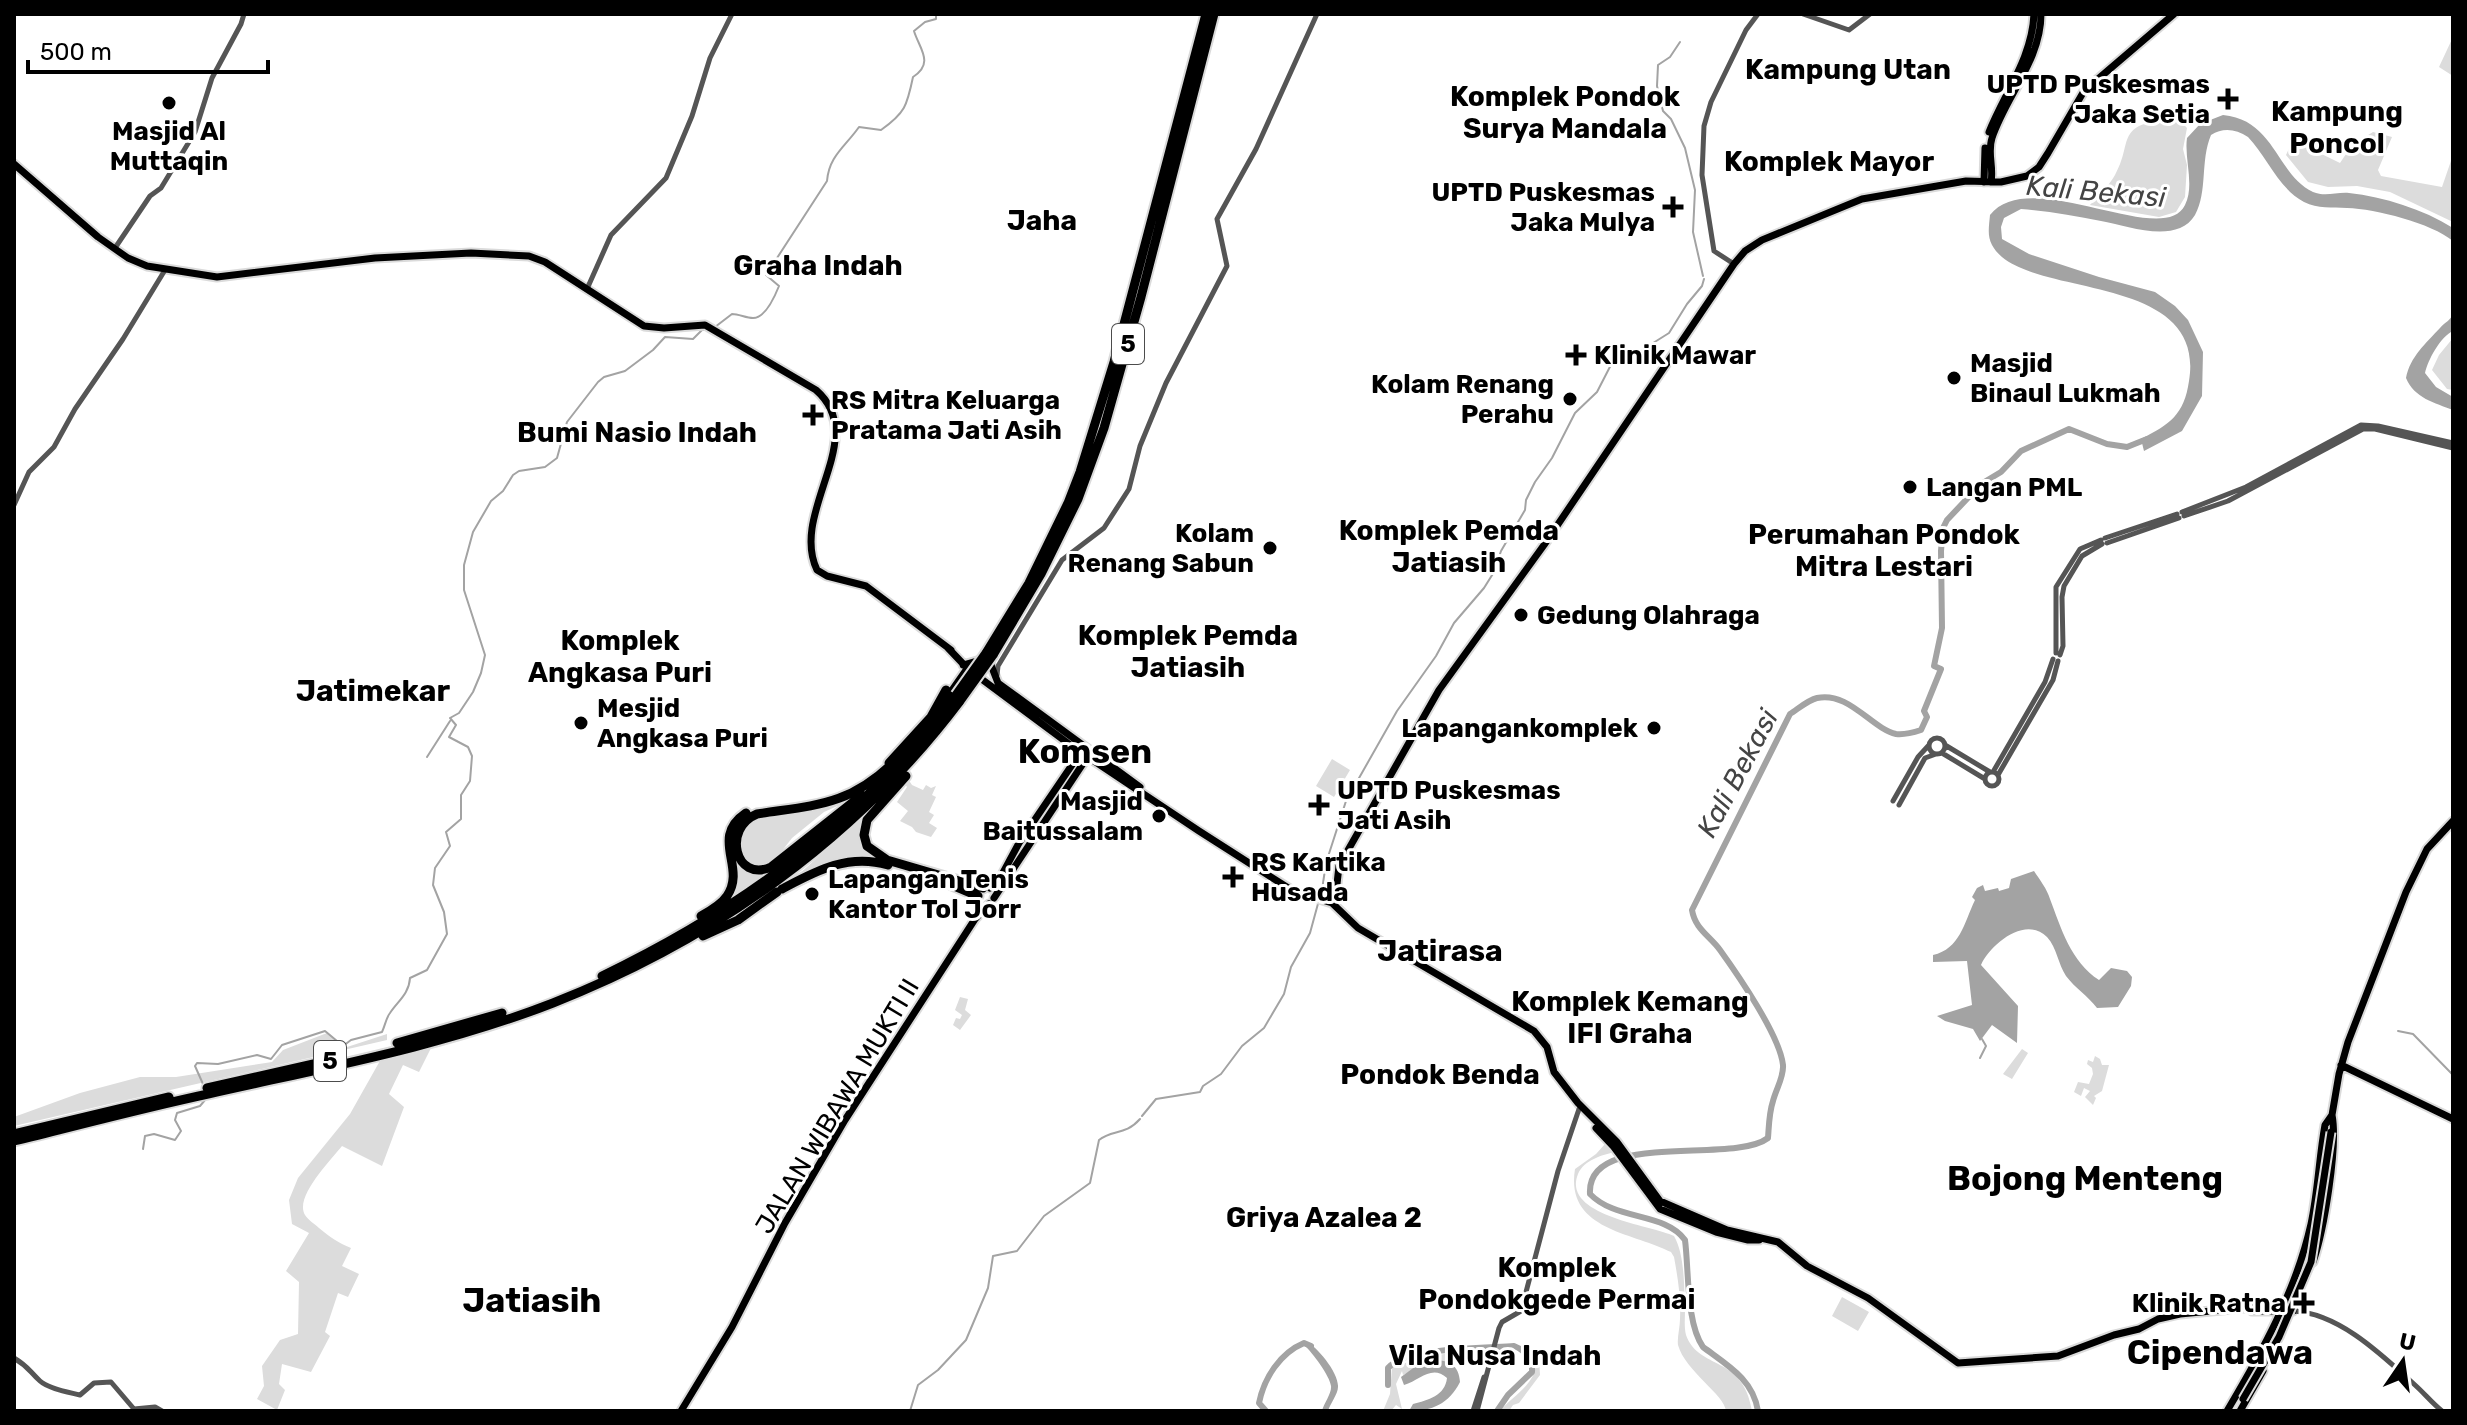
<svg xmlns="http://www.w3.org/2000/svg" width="2467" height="1425" font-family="Rubik,sans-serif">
<rect width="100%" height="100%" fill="#fff"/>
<path fill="#dcdcdc" d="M2453 37V76L2439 67Z
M2171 111 2187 128 2183 149 2187 165 2185 197 2176 212 2159 217 2090 205C2098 195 2109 186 2115 175 2133 144 2115 125 2165 120Z
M2373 132 2392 137 2378 170 2381 176 2442 187 2453 155V222L2390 192 2357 186 2328 187 2308 182 2286 155 2293 140 2340 163 2352 145Z
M2453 338V390L2447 389 2432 370 2439 355Z
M1332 759 1350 770 1334 797 1316 786Z
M908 779 912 785 923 790 926 785 931 788 936 786 932 795 936 797 929 812 934 815 929 823 937 828 931 837 916 832 912 827 900 821 908 811 897 802 907 787 905 784Z
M873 784 855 798 824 812 792 838 775 860 759 868 740 857 742 825 747 820Z
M875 806 862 834 885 861 798 875Z
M733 833 744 867 785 863 723 904 727 900Z
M960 997 968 999 965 1010 971 1015 960 1030 953 1025 956 1018 960 1019 962 1015 955 1010Z
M327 1033 344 1048 387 1034V1040L14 1126V1117L80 1093 140 1077H176L272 1062 283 1050Z
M431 1048 419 1072 403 1065 389 1094 404 1107 382 1166 342 1146C331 1160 294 1197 305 1215 308 1220 315 1224 319 1228 330 1237 338 1243 351 1248L342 1266 359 1274 348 1297 338 1293 325 1332 330 1336 311 1372 282 1364 279 1384 285 1390 277 1410 257 1399 264 1386 262 1366 280 1340 298 1334 299 1282 286 1271 309 1233 292 1224 289 1200 298 1178 350 1114 381 1059Z
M2022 1049 2028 1053 2012 1079 2003 1074Z
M2095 1056 2100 1059 2102 1065H2109L2102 1091 2094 1096 2096 1098 2093 1105 2085 1097 2090 1091 2084 1088 2081 1096 2074 1092 2078 1082 2089 1084 2093 1074 2092 1068 2087 1064 2088 1060 2093 1062Z
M1605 1144 1615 1152C1602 1155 1584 1160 1578 1174 1561 1216 1651 1225 1674 1236 1685 1255 1684 1288 1685 1310 1685 1318 1684 1327 1686 1335 1699 1371 1743 1354 1752 1411H1726C1725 1395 1685 1371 1678 1345 1677 1338 1680 1327 1680 1319 1681 1298 1678 1279 1674 1257L1671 1252C1632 1232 1565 1230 1575 1169L1596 1154Z
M1842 1297 1869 1312 1858 1331 1832 1316Z
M1478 1350H1488L1493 1356 1453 1364 1434 1360 1403 1375 1402 1371 1396 1384 1402 1409 1396 1405 1391 1411H1383L1390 1394 1392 1367 1428 1356Z
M1539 1357 1540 1375 1519 1403 1513 1405 1509 1411H1500C1513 1395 1540 1382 1535 1359Z"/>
<path fill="#a3a3a3" d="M2223 115C2275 120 2276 174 2313 192 2325 197 2336 192 2349 193 2384 197 2423 209 2453 228V241C2431 223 2376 209 2347 208 2332 207 2318 209 2304 202 2279 189 2267 157 2248 137 2236 129 2223 127 2211 135 2200 161 2208 191 2195 215 2177 245 2128 226 2101 221 2075 216 2048 211 2021 209L2004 218 2001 227 2002 239 2029 254 2099 277 2155 292 2175 306 2188 320 2203 352 2202 396 2182 431 2144 451 2141 439C2170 424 2184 415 2189 381 2204 290 2084 293 2026 270 2013 265 1999 258 1992 245 1987 236 1989 226 1990 215 2030 164 2163 250 2185 205 2195 185 2184 159 2187 138L2200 124Z
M2453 314V331C2440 337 2428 360 2425 373L2436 387 2453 397V410C2435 403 2414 398 2406 378 2410 357 2426 343 2440 328 2445 322 2450 321 2453 314Z
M2034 871C2040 880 2047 889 2050 899 2061 928 2071 962 2099 980L2111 968 2127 971 2132 977 2131 986 2118 1007 2097 1008C2088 996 2075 988 2066 976 2058 964 2057 948 2047 937 2025 915 1990 945 1981 965L2018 1006 2017 1043 1992 1025 1980 1041 1973 1029 1945 1021 1937 1016 1972 1005 1967 961 1933 962V955C1960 949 1964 923 1975 900L1972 897 1977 888 1983 885 1985 891 1998 888 1999 891 2009 888 2011 879Z
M1305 1341C1317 1346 1339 1373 1338 1387 1338 1394 1330 1404 1328 1411H1322C1324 1403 1332 1393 1331 1386 1330 1376 1312 1352 1305 1346Z
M1434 1360C1450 1360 1459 1366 1460 1382 1449 1404 1432 1411 1409 1411L1413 1404C1428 1400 1445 1396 1447 1378 1432 1364 1420 1380 1404 1385L1401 1377 1416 1366Z"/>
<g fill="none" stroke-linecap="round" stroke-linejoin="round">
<path stroke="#a3a3a3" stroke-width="2" d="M1680 42 1670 57 1658 65 1657 86 1663 111 1671 119 1685 148 1695 190 1693 232 1703 276
M715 327 732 314C739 314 746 318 753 318 765 318 775 296 779 286L766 275 827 181C829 156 845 147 859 127L881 130C905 113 907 106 913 77 935 63 919 48 914 31L925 22 936 19V14
M427 757 450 721
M1322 890 1326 863 1346 801 1397 711 1436 656 1454 623 1484 588 1494 572 1501 551 1525 510 1526 500 1535 482 1552 458 1575 413 1597 392 1615 357 1625 352 1642 350 1669 333 1687 304 1702 286 1704 279
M2398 1031 2413 1034 2453 1075
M1980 1058 1986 1046 1982 1039
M203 1084 195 1066 197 1063 218 1064 257 1055 271 1059 282 1045 325 1031 343 1046 351 1040 382 1032C385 1026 386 1018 390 1013 398 1001 409 994 410 978L427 970 447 934 444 912 433 885 435 868 450 846 446 832 461 819V795L470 781 472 756 468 747 449 737 456 725 450 718 459 713 473 692 481 673 485 655 464 590V565L473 532 491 501 503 491 513 475 519 471 545 467 557 458 567 422 598 382 604 377 625 371 653 350 665 337 693 339 702 330H705
M1142 1116 1156 1099 1200 1092 1203 1086 1221 1074 1242 1046 1264 1028 1284 994 1291 967 1310 933 1319 900
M143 1149 145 1136 154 1134 175 1140 181 1131 175 1120 177 1113 200 1106 205 1100
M910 1411 918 1385 938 1370 966 1340 988 1288 993 1256 1017 1251 1044 1216 1090 1183 1099 1140C1112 1129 1125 1136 1140 1119"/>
<path stroke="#a3a3a3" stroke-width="6" d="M1388 1385V1368C1405 1347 1486 1348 1514 1346 1525 1350 1533 1360 1532 1372L1508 1395 1497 1411
M1266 1411 1259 1403C1264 1378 1280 1353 1304 1343L1311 1346
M1758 1411C1753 1379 1727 1365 1703 1347 1686 1323 1689 1270 1685 1240 1665 1212 1616 1221 1590 1194 1586 1129 1733 1165 1768 1138 1769 1125 1769 1113 1773 1101 1776 1089 1784 1077 1783 1065 1780 1036 1738 975 1720 950 1710 936 1695 929 1692 910L1790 714C1798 709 1808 700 1817 698 1849 691 1872 729 1896 734 1905 735 1912 733 1921 730L1927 717 1924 711 1941 669 1934 666 1942 628 1941 551 1943 528 1947 520 1981 484 2001 472 2021 451 2069 429 2107 444 2127 447 2147 439"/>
<defs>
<path id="major" d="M1989 132C2005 92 2032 58 2034 14
M14 164 98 237 128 258 147 266 217 277 375 258 471 253 529 256 545 262 644 326 664 328 705 325 816 390C871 438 789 511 817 570L827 576 866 586 951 650
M1984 182 1985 148
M1991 182C1994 167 1987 153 1992 138 2006 96 2041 60 2041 14
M948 648 968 669 1073 747 1199 831 1293 891 1332 903 1358 928 1534 1031 1547 1047 1554 1072 1578 1103 1617 1142 1660 1201 1727 1230 1778 1242 1807 1266 1868 1298 1958 1363 2058 1356 2114 1335 2139 1329 2158 1319 2180 1314 2274 1305 2294 1308
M963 665 984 659 991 665 998 683 1140 787
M990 888 998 882 1019 843 1076 759 1073 747
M1306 891 1335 898
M994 898 1090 753
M1332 903 1336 893 1339 866 1439 690 1544 545 1734 264 1745 251 1762 240 1862 199 1966 181 2001 182 2027 176 2039 167 2048 153 2084 91 2174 14
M2341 1065 2453 1119
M1596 1128 1613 1146 1660 1209 1716 1232 1748 1240H1759
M2313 1262C2324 1230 2338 1147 2332 1115
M2252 1311H2293
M681 1411 732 1327 785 1223 845 1120 975 919 989 904
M2227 1411C2262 1352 2296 1291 2311 1224 2318 1192 2319 1158 2325 1125L2332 1115 2339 1074 2348 1042 2406 892 2427 849 2453 821
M2240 1411 2263 1371"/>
<path id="highway" d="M986 653 1029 583 1068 503 1080 472 1114 362 1206 14
M993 655 1041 574 1078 499 1104 428 1141 297 1214 14
M947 699 968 669
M889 763 931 717 946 690
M906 776 867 820 864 835 867 846 887 860 983 888
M862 795 771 867C735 883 722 828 757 814 815 805 849 806 894 762
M952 885 978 896
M782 889C816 871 848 853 888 865
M701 916C710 911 721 905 727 896 747 867 709 838 746 813
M703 936 738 920 777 892
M602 976C747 906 858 823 956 695
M397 1043 502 1013
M207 1088 340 1058
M14 1134 169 1097
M14 1141C79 1125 143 1108 208 1094 323 1068 443 1046 553 1003 714 940 856 839 960 701"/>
</defs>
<use href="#major" stroke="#dbdbdb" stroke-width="11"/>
<use href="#highway" stroke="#dbdbdb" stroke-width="13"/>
<path stroke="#555" stroke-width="5" d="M1803 14 1849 30 1870 14
M115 248 150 196 161 188 195 132 212 78 241 24 244 14
M1734 264 1714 251 1702 175 1704 126 1711 102 1746 30 1758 14
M587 289 611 235 666 178 692 116 710 58 732 14
M14 505 29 472 54 447 75 409 123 339 165 270
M2182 512 2246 487 2361 425 2378 426 2453 443
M2184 516 2228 501 2363 429H2375L2453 448
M2105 538 2177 514
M2107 543 2179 518
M2056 653V587L2080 549 2101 540
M2060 655 2063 646 2062 597 2064 586 2082 556 2102 544
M997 675 998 666 1062 560 1104 528 1129 489 1140 446 1166 383 1227 266 1217 219 1256 149 1317 14
M1929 746a8 8 0 1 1 16 0a8 8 0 1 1-16 0Z
M1945 745 1990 772
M1942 753 1985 779
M1985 779a7 7 0 1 1 14 0a7 7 0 1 1-14 0Z
M1993 772 2045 682 2053 659
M1998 775 2053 680 2058 661
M1893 801 1918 757 1929 745
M1899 805 1925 758 1936 754
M2293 1311C2339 1313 2382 1355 2415 1385 2424 1393 2432 1403 2442 1411
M14 1358C29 1367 29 1371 40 1381 49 1389 68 1392 80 1395L94 1383 111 1382 134 1409 155 1407 162 1411
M1473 1411 1484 1377
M1477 1411 1499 1328 1502 1322 1521 1311 1558 1171 1579 1109"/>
<use href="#major" stroke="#000" stroke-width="7"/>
<use href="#highway" stroke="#000" stroke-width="9"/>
<defs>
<path id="major-bridge" d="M2243 1399 2279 1337 2311 1262 2331 1132"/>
<path id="highway-bridge" d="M956 695 986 653
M960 701 993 655"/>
</defs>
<use href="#major-bridge" stroke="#dbdbdb" stroke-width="11" stroke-linecap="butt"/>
<use href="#highway-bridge" stroke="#dbdbdb" stroke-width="13" stroke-linecap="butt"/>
<use href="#major-bridge" stroke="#000" stroke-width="7"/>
<use href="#highway-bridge" stroke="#000" stroke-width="9"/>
</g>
<g fill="#000" stroke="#fff" stroke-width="3">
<path d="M2224 87h8v8h8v8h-8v8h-8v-8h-8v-8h8z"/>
<circle cx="169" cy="103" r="8"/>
<path d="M1669 195h8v8h8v8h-8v8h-8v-8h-8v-8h8z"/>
<path d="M1572 343h8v8h8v8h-8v8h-8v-8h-8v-8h8z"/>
<circle cx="1954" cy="378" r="8"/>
<circle cx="1570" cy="399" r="8"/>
<path d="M809 403h8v8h8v8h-8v8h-8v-8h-8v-8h8z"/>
<circle cx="1910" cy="487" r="8"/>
<circle cx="1270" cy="548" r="8"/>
<circle cx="1521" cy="615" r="8"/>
<circle cx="581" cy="723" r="8"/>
<circle cx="1654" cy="728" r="8"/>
<path d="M1315 793h8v8h8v8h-8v8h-8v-8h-8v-8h8z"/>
<circle cx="1159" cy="816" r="8"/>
<path d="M1229 865h8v8h8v8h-8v8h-8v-8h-8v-8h8z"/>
<circle cx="812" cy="894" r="8"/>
<path d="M2300 1291h8v8h8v8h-8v8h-8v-8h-8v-8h8z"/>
</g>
<g text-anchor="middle" stroke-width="6" stroke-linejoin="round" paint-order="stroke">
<g fill="#fff" stroke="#4c4c4c" stroke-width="2">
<rect x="1112" y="324" width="32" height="40" rx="6"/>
<rect x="314" y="1041" width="32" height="40" rx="6"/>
</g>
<g font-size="24" font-weight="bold" fill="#000">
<text x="1128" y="352">5</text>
<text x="330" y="1069">5</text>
</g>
<g font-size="26" font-weight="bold" fill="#000" stroke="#fff" text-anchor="start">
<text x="2210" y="93" text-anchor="end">UPTD Puskesmas<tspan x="2210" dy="30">Jaka Setia</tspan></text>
<text x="169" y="140" text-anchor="middle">Masjid Al<tspan x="169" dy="30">Muttaqin</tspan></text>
<text x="1655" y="201" text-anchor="end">UPTD Puskesmas<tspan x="1655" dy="30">Jaka Mulya</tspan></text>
<text x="1594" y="364">Klinik Mawar</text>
<text x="1970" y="372">Masjid<tspan x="1970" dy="30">Binaul Lukmah</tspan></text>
<text x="1554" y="393" text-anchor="end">Kolam Renang<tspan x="1554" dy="30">Perahu</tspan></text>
<text x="831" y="409">RS Mitra Keluarga<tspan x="831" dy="30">Pratama Jati Asih</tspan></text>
<text x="1926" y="496">Langan PML</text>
<text x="1254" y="542" text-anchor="end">Kolam<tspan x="1254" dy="30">Renang Sabun</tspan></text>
<text x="1537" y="624">Gedung Olahraga</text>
<text x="597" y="717">Mesjid<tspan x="597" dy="30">Angkasa Puri</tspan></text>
<text x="1638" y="737" text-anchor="end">Lapangankomplek</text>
<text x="1337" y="799">UPTD Puskesmas<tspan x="1337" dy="30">Jati Asih</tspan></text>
<text x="1143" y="810" text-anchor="end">Masjid<tspan x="1143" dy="30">Baitussalam</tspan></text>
<text x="1251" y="871">RS Kartika<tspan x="1251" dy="30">Husada</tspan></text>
<text x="828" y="888">Lapangan Tenis<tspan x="828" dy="30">Kantor Tol Jorr</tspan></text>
<text x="2286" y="1312" text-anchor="end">Klinik Ratna</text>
</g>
<g font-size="26" fill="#000" stroke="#fff">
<text transform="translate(837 1106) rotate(-59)" y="9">JALAN WIBAWA MUKTI II</text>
</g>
<g font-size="28" font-weight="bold" fill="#000" stroke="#fff">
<text x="1848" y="79">Kampung Utan</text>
<text x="1565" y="106">Komplek Pondok<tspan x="1565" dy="32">Surya Mandala</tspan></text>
<text x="2337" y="121">Kampung<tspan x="2337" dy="32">Poncol</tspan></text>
<text x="1829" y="171">Komplek Mayor</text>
<text x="1042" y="230">Jaha</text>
<text x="818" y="275">Graha Indah</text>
<text x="637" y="442">Bumi Nasio Indah</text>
<text x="1449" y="540">Komplek Pemda<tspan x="1449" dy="32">Jatiasih</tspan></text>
<text x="1884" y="544">Perumahan Pondok<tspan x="1884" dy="32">Mitra Lestari</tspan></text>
<text x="1188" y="645">Komplek Pemda<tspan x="1188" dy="32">Jatiasih</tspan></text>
<text x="620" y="650">Komplek<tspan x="620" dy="32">Angkasa Puri</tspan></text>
<text x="1630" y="1011">Komplek Kemang<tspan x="1630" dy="32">IFI Graha</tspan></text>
<text x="1440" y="1084">Pondok Benda</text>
<text x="1324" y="1227">Griya Azalea 2</text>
<text x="1557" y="1277">Komplek<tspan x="1557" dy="32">Pondokgede Permai</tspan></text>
<text x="1495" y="1365">Vila Nusa Indah</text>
</g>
<g font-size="28" font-style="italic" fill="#444" stroke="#fff">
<text transform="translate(2096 191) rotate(5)" y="10">Kali Bekasi</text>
<text transform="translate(1737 773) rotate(-62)" y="10">Kali Bekasi</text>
</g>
<g font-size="30" font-weight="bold" fill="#000" stroke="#fff">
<text x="373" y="701">Jatimekar</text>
<text x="1440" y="961">Jatirasa</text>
</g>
<g font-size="34" font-weight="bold" fill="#000" stroke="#fff">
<text x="1085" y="763">Komsen</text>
<text x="2085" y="1190">Bojong Menteng</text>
<text x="532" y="1312">Jatiasih</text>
<text x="2220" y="1364">Cipendawa</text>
</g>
</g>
<rect width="2467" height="1425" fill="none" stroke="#000000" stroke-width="32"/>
<g transform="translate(2403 1361) rotate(13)" stroke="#ffffff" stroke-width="6" paint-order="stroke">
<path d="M0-6L14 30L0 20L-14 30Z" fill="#000000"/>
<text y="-12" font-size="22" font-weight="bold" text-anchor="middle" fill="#000000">U</text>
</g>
<path d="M28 60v12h240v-12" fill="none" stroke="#000000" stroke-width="4"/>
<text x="40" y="60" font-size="24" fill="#000000" stroke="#ffffff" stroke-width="6" paint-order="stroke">500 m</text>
</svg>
